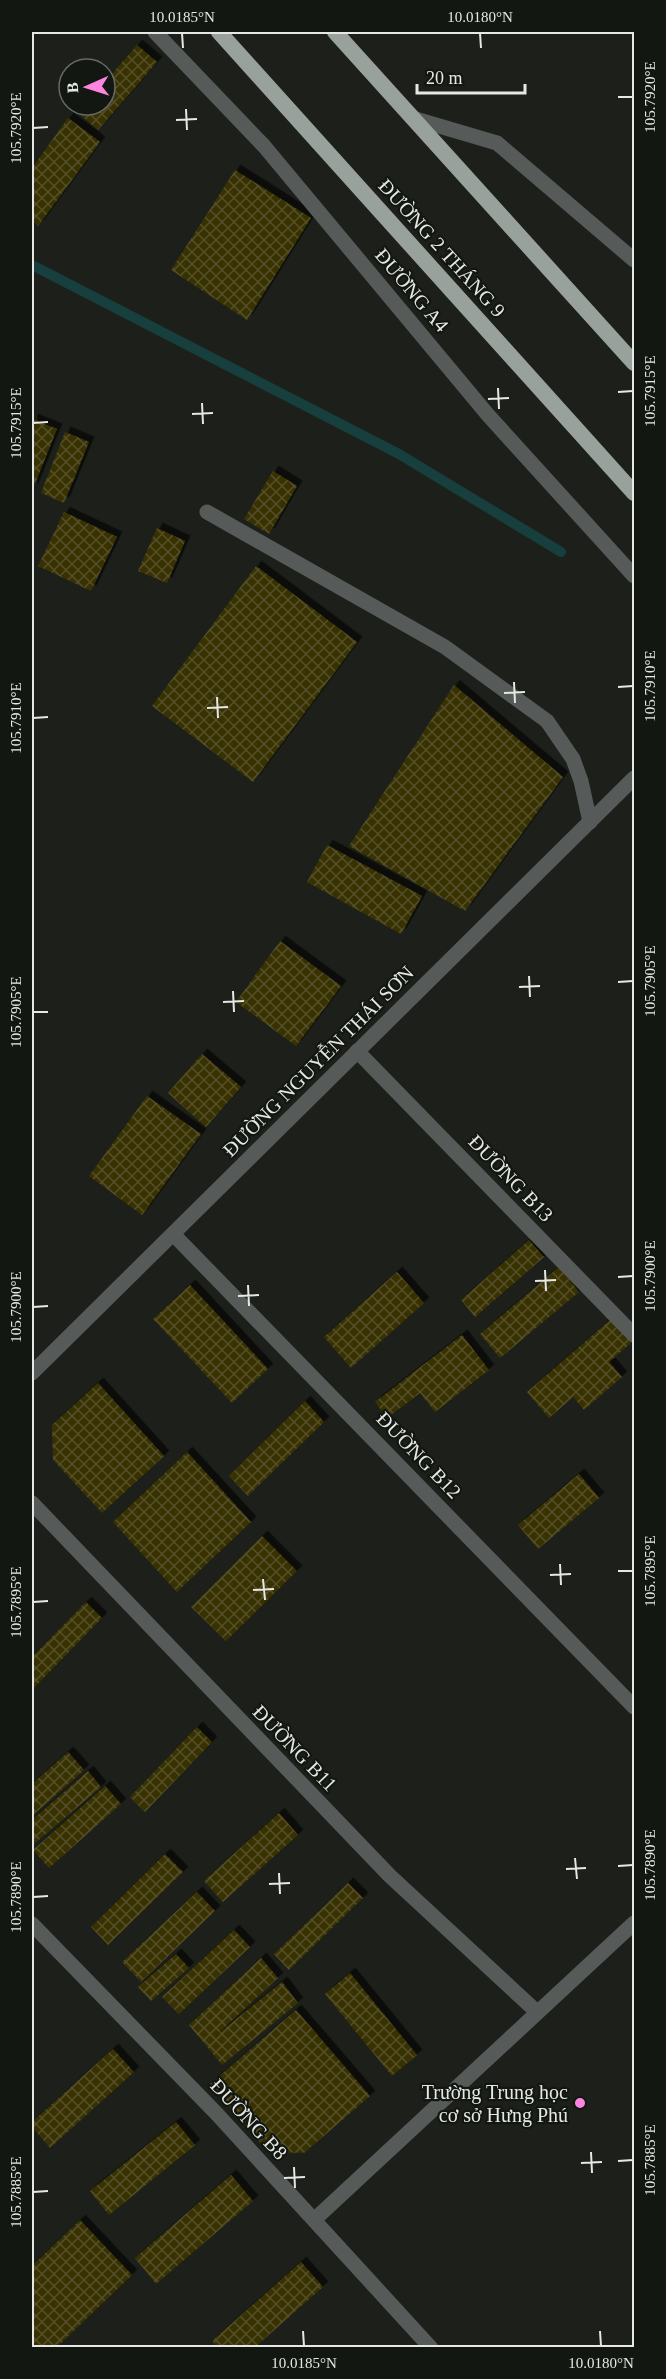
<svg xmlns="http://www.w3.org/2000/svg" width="666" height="2379" font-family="Georgia,serif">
<defs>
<pattern id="building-cross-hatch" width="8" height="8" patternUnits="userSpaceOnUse" patternTransform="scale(1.5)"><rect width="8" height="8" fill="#383206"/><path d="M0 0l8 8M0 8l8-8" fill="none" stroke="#55502a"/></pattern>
<filter id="shadow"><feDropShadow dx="5.5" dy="-5.5" stdDeviation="0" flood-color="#0009"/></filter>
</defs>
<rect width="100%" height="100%" fill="#1d201a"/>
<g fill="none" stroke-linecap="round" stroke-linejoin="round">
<path stroke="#163f3e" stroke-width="10" d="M32 265 399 454 561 552"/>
</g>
<path fill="url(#building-cross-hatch)" filter="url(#shadow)" d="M137 45 157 62 98 130 78 113 85 105H105V82Z
M68 118 100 142 38 226 32 220V168Z
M235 170 311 218 247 320 171 270Z
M32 419 57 429 32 491Z
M65 432 89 442 64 503 41 493Z
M273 471 297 486 269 534 244 519Z
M64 512 117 537 91 591 38 566Z
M157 528 185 541 167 583 138 571Z
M256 566 357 642 253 782 152 706Z
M454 685 563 777 465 911 349 846Z
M327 845 422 896 401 934 307 882Z
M280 941 341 986 296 1046 236 1002Z
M202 1054 241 1087 206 1127 168 1093Z
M147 1096 201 1134 142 1215 89 1176Z
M529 1240 544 1257 475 1317 461 1300Z
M559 1267 579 1292 500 1358 480 1334Z
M397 1272 424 1303 351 1368 324 1337Z
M190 1285 268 1369 232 1403 153 1319Z
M611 1319 632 1342 609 1362 622 1377 584 1410 573 1397 549 1418 527 1392Z
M462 1335 489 1370 435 1412 420 1393 387 1418 375 1402Z
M98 1383 164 1456 102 1513 53 1460 52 1425Z
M305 1401 324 1422 248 1496 229 1476Z
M187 1452 251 1522 177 1592 113 1522Z
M579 1474 599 1498 538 1549 518 1525Z
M262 1536 297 1571 226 1641 191 1607Z
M86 1602 102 1618 32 1690V1657Z
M197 1727 212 1742 145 1812 130 1797Z
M68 1752 84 1770 32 1816V1784Z
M88 1771 101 1787 34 1844 32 1841V1820Z
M105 1786 121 1804 49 1868 33 1850Z
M279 1813 298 1835 223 1902 204 1881Z
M165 1854 183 1872 108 1945 91 1927Z
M348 1883 363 1898 289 1970 274 1954Z
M197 1892 215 1911 141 1982 122 1962Z
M234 1930 250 1947 179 2014 162 1997Z
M176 1954 189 1968 151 2001 138 1987Z
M261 1958 278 1978 214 2037 282 1982 298 2003 222 2065 189 2025Z
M350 1973 417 2055 392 2076 325 1994Z
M296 2010 370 2096 304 2153 268 2152 210 2084Z
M113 2049 134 2072 50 2148 32 2127V2122Z
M176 2122 195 2145 109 2215 90 2191Z
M231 2175 253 2201 156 2284 135 2258Z
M80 2220 132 2275 56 2348H32V2266Z
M301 2262 323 2287 254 2348H218L212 2341Z"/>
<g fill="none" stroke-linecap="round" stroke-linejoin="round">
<path stroke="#565a58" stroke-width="15" d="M412 118 497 143 634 260"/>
<path stroke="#565a58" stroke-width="15" d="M155 32 264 146 488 415 634 576
M207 512 445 647 547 721 573 759 581 781 590 822
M357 1051 634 1335
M173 1234 634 1707
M32 1503 390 1876 537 2012
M32 1924 216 2113 431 2348
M314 2220 634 1923"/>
<path stroke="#565a58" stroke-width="15" d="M32 1373 634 778"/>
<path stroke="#99a19c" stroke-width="16" d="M219 32 634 493
M335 32 634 363"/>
</g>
<path fill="none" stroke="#e5e8e4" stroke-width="2" d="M182 33 183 48M480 33 481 48M618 97H633M186 109 187 130M176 120 197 119M33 128 48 127M498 388 499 409M618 392 633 391M488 399 509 398M202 403 203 424M192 414 213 413M33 423 48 422M514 682 515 703M618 687 633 686M504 693 525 692M217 697 218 718M207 708 228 707M33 718 48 717M529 976 530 997M618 982 633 981M519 987 540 986M233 991 234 1012M223 1002 244 1001M33 1012H48M545 1270 546 1291M618 1277 633 1276M535 1281 556 1280M248 1285 249 1306M238 1296 259 1295M33 1307 48 1306M560 1564 561 1585M618 1571H633M550 1575 571 1574M263 1579 265 1600M253 1590 274 1589M33 1602 48 1601M575 1858 577 1879M618 1866 633 1865M566 1869 586 1868M279 1873 280 1894M269 1884 290 1883M33 1897 48 1896M591 2152 592 2173M618 2161 633 2160M581 2163 602 2162M294 2167 295 2188M284 2178 305 2177M33 2192 48 2191M303 2331 304 2346M600 2331 601 2346"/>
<circle fill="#fe85df" stroke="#131711" stroke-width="2" cx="580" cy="2103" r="6"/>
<g text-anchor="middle" stroke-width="4.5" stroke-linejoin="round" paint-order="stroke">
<g font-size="20" fill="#e5e8e4" stroke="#131711">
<text transform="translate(442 248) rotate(48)" y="7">ĐƯỜNG 2 THÁNG 9</text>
<text transform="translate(412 290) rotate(50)" y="7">ĐƯỜNG A4</text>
<text transform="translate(318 1061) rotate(-45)" y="7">ĐƯỜNG NGUYỄN THÁI SƠN</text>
<text transform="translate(511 1178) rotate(46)" y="7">ĐƯỜNG B13</text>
<text transform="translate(419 1455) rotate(46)" y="7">ĐƯỜNG B12</text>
<text transform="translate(295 1748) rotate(46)" y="7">ĐƯỜNG B11</text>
<text transform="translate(249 2119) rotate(47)" y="7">ĐƯỜNG B8</text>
</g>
<g font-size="20" fill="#e5e8e4" stroke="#131711" text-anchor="end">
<text x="568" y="2099">Trường Trung học<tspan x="568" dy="23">cơ sở Hưng Phú</tspan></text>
</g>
</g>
<rect width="666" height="2379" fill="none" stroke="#131711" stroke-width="66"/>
<g transform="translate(87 87) rotate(267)"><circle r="28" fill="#131711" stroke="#676b65" stroke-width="1.5"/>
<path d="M0-4.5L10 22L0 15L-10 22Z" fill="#fe85df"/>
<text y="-9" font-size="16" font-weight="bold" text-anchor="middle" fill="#e5e8e4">B</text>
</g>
<path d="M417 84v9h108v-9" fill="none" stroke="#e5e8e4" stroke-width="3"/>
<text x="426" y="84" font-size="18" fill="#e5e8e4" stroke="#131711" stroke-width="4.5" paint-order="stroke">20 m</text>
<rect x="33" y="33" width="600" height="2313" fill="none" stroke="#e5e8e4" stroke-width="2"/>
<g font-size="15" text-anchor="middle" fill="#e5e8e4">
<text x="182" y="22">10.0185°N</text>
<text x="480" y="22">10.0180°N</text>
<text transform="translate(650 97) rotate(-90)" y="5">105.7920°E</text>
<text transform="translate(16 128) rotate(-90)" y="5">105.7920°E</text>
<text transform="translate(650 391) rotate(-90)" y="5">105.7915°E</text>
<text transform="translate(16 423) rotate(-90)" y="5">105.7915°E</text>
<text transform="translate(650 686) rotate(-90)" y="5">105.7910°E</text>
<text transform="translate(16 718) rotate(-90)" y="5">105.7910°E</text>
<text transform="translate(650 981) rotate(-90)" y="5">105.7905°E</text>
<text transform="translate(16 1012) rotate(-90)" y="5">105.7905°E</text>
<text transform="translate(650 1276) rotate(-90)" y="5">105.7900°E</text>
<text transform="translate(16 1307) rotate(-90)" y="5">105.7900°E</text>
<text transform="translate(650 1571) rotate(-90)" y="5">105.7895°E</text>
<text transform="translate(16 1602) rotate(-90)" y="5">105.7895°E</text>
<text transform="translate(650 1865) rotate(-90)" y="5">105.7890°E</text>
<text transform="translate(16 1897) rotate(-90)" y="5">105.7890°E</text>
<text transform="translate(650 2160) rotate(-90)" y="5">105.7885°E</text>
<text transform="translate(16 2192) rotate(-90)" y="5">105.7885°E</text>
<text x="304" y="2368">10.0185°N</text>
<text x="601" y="2368">10.0180°N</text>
</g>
</svg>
